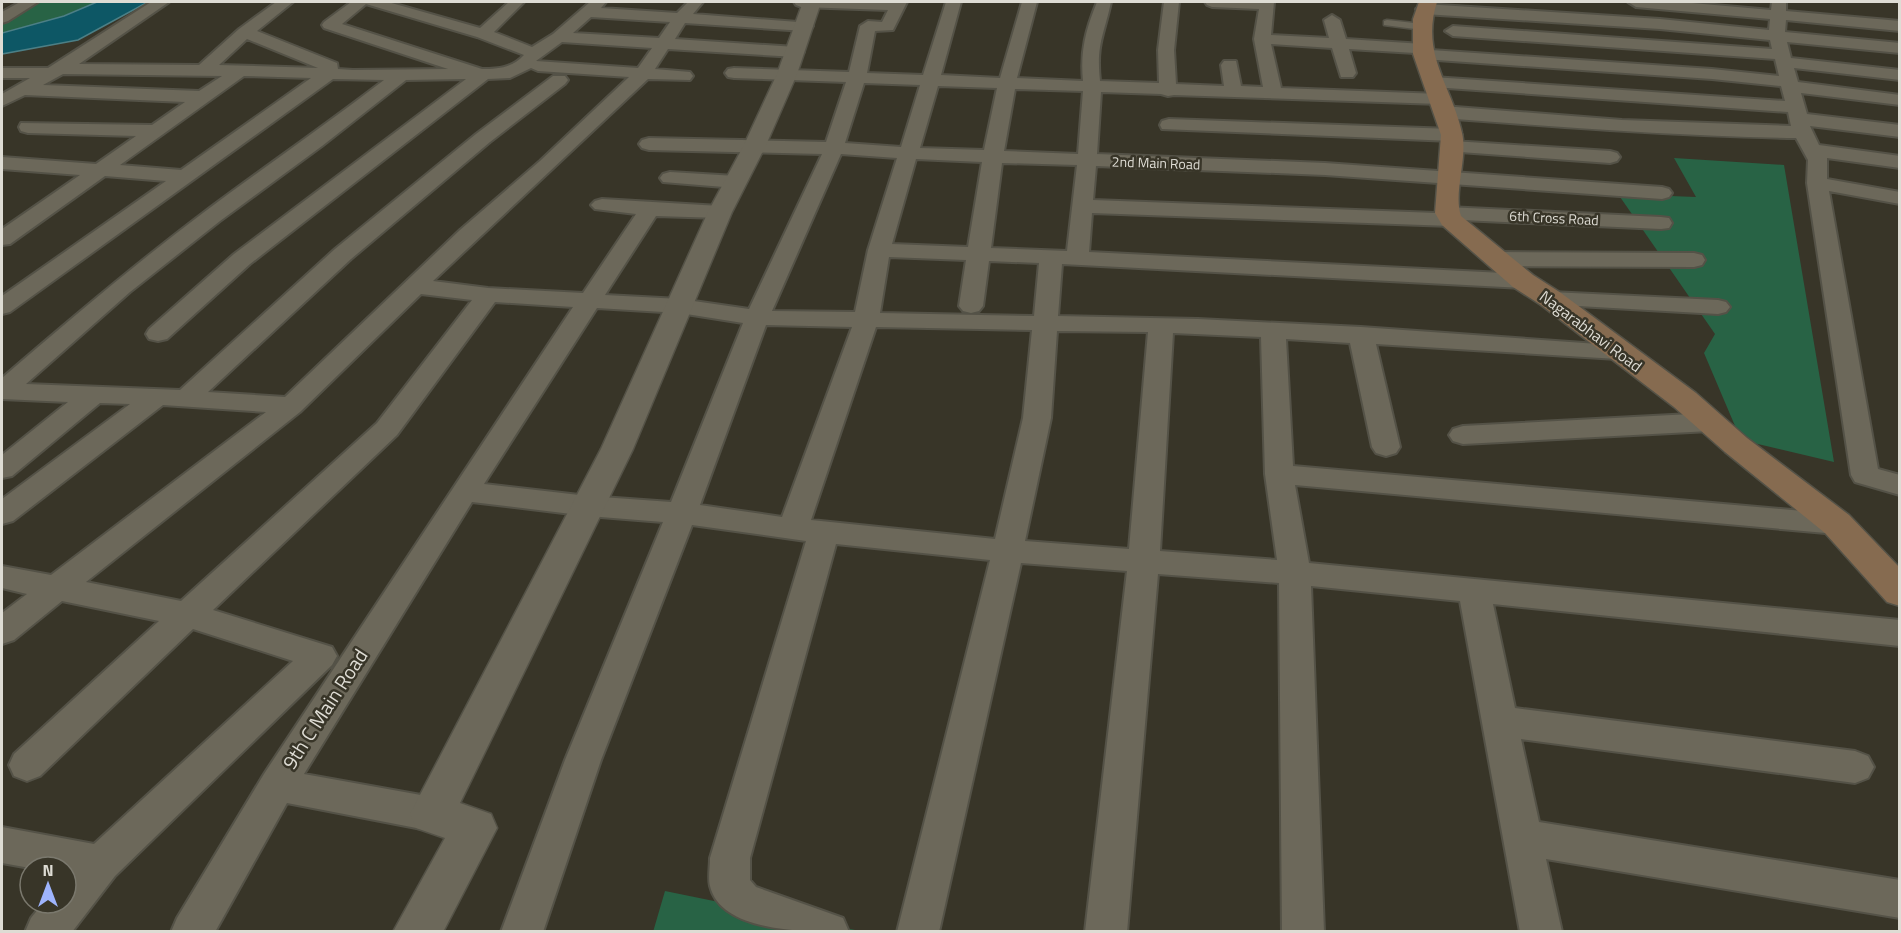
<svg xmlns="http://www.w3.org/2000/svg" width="1901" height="933" font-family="'Titillium Web',sans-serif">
<rect width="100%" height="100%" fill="#383528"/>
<path fill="#286345" d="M35 2H97L64 16 2 33V22Z
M1674 158 1784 165 1834 462 1741 440 1704 353 1715 334 1618 194 1696 197Z
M665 891 860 931 653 932Z"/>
<path fill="#0d5765" stroke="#4c7f86" stroke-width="1.5" d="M97 2H148L78 40 2 54V33L64 16Z"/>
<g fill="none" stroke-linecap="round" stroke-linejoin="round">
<defs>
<path id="service" d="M1387 20 1423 24 1427 27 1423 30 1384 25V21Z"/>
<path id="minor" d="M20 2H38L8 21 2 23V12Z
M151 2H169L79 64 199 65 239 29 276 2H293L257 31 337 63 338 69 353 70 448 69 324 28 322 25 324 22 351 2H388L480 28 509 2H524L494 32 532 47 553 34 590 2H606L601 8 677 13 688 2H703L693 14 811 23 813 26 811 29 805 31 685 23 675 39 796 47 804 52 796 57 668 49 655 69 690 72 693 76 690 80 648 79 433 281 488 288 583 293 636 214 595 209 591 205 595 201 602 199 720 206 728 207 731 212 728 217 720 218 656 216 605 295 680 299 749 309 822 154 649 150 642 148 639 144 642 140 649 138 826 142 846 82 734 78 728 77 725 73 728 69 734 68 849 72 860 26 868 21 882 22 888 10 801 7 796 5 794 2H907L893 30 875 31 867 73 923 75 946 2H961L941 75 1000 78 1022 2H1037L1017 78 1083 81C1080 51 1086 29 1097 2H1111C1104 35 1096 44 1100 81L1159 83 1158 50 1164 2H1179L1174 50 1176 84 1224 86 1221 65 1224 61H1236L1241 86 1263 87 1254 39 1259 9 1212 7 1207 5 1205 2H1274L1271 35 1329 38 1324 20 1332 15 1340 20 1346 39 1423 44 1429 45 1431 50 1712 69 1779 76 1775 59 1453 36 1445 31 1453 26 1772 49 1770 40 1660 29 1424 14 1416 9 1424 4 1660 19 1769 30 1770 19 1636 7 1628 2H1681L1771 10 1772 2H1786V11L1900 21V31L1786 20 1785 32 1900 43V53L1787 42 1791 58 1900 70V80L1794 68 1798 82 1900 95V105L1801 93 1807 114 1900 125V137L1810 126 1819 145 1900 156V168L1827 158V179L1900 192V204L1829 191 1878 469 1900 475V495L1855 482 1851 475 1807 183 1808 160 1796 138C1678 136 1560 127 1443 118L1436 116 1434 112 1436 108 1443 106 1622 120 1791 126 1788 112 1433 87 1427 86 1424 82 1427 78 1433 77 1785 101 1781 86 1712 79 1423 59 1417 58 1415 53 1349 49 1356 73 1353 77H1341L1332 48 1271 44 1281 88 1440 94 1446 95 1449 99 1446 103 1440 104 1174 95 1168 96 1161 94 1101 92 1097 154 1325 163 1662 187 1669 189 1672 193 1669 197 1662 199 1325 175 1096 166 1093 200 1436 213 1439 208 1447 207 1661 217 1669 218 1672 223 1669 228 1661 229 1462 220 1459 225 1451 226 1092 213 1089 252 1523 274 1531 276 1535 281 1531 286 1523 288 1062 264 1058 316 1198 319 1361 327 1626 346 1630 351 1626 356 1617 359 1376 344 1400 447 1396 453 1386 456 1376 453 1372 447 1350 343 1286 339 1293 466 1837 514 1848 517 1852 524 1848 531 1837 534 1295 485 1309 563 1900 620V646L1493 604 1515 708 1855 751 1868 756 1874 767 1868 778 1855 783 1521 739 1539 822 1900 880V918L1546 859 1562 932H1520L1460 601 1311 586 1324 932H1282L1279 583 1158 574 1127 932H1085L1127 571 1021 563 939 932H897L990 560 836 544 750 858V880L756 887 843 918 849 932C808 932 721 933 710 886 708 878 710 867 710 858L806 541 692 525 601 760 543 932H501L565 760 663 522 588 516 472 502 304 774 432 797 446 802 451 814 446 826 432 831 287 803 215 932H171L177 918 264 774 573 307 495 302 397 435 213 610 332 647 337 656 332 665 115 876 72 932H25L31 918 43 903H66V867L30 868 2 863V827L94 844 293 661 193 629 40 776 27 781 14 776 9 765 14 754 159 621 62 601 14 640 2 644V613L27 594 2 588V566L51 575 266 412 163 405 13 521 2 524V499L130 404 100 403 12 476 2 478V455L68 402 2 399V378C68 321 134 265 203 213 263 168 324 126 384 80L333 79 10 312 2 314V296L166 181 105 176 10 244 2 245V229L80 175 2 169V157L96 164 136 136 28 133 21 131 19 127 21 123 152 125 185 102 25 95 2 106V94L30 78H2V68H48ZM366 4 477 37 524 55C512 68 498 69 482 69L342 24ZM591 17 670 22 659 38 573 33ZM247 39 318 68 219 65ZM562 42 652 48 638 68 536 61ZM531 68 538 71 629 77 540 161 460 230 285 397 208 392 351 259 490 142 565 84 568 80 565 76H553L476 134 335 249 180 390 26 384 130 292 220 221 322 146 406 80 466 79 234 254 149 329 146 334 149 339 158 341 167 339 250 264 488 79 510 78ZM63 74 222 76 199 91 43 85ZM244 76 311 78 181 170 120 165ZM864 83 920 85 901 147 845 143ZM938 86 997 88 984 150 920 148ZM1015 89 1083 91 1078 154 1004 151ZM841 154 897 158 868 250 855 312 772 311ZM916 159 982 162 968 247 892 244ZM1002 163 1077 165 1067 251 991 248ZM889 257 966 260 959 306 963 311 971 313 979 311 983 306 989 261 1039 263 1034 316 880 313ZM421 294 472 300 377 423 181 601 86 582 300 412ZM597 308 680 313 743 323 671 502 588 496 484 484ZM766 325 852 327 782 517 700 505ZM876 327 1032 330 1023 418 995 539 811 520ZM1057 331 1148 332 1129 549 1025 541 1051 418ZM1173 333 1261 337 1265 474 1277 560 1160 551Z
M1169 119 1452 129 1459 131 1462 135 1459 139 1452 141 1162 129 1160 125 1162 121Z
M1453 141 1610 151 1617 153 1620 157 1617 161 1610 163 1446 151 1443 147 1446 143Z
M670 172 736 176 743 178 746 182 743 186 736 188 663 182 660 178 663 174Z
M1497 252 1694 253 1702 255 1705 260 1702 265 1694 267 1497 266 1489 264 1486 259 1489 254Z
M1551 292 1718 300 1726 302 1730 307 1726 312 1718 314 1543 304 1539 299 1543 294Z
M1710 413 1720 416 1724 422 1720 428 1710 431 1463 444 1453 441 1449 435 1453 429 1463 426Z"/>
<path id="tertiary" d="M803 2H821L797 74 766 145 732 212 633 449 460 803 491 814 497 828 443 932H393L445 838 416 828 410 814 601 449 708 212 744 145 777 74Z"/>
<path id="secondary" d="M1419 2H1437C1420 54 1452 86 1462 133 1468 158 1453 193 1461 216L1533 275 1561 293 1696 393 1747 438 1849 515 1900 568V606L1887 602 1825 533 1725 452 1674 407 1541 305 1513 287 1442 225 1435 213 1441 135 1413 54V19Z"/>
</defs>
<use href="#service" stroke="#545247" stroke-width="3"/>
<use href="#minor" stroke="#545247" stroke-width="4"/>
<use href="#tertiary" stroke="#545247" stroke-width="3"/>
<use href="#secondary" stroke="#545247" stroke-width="3"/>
<use href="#service" fill="#6c685a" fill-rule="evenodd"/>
<use href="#minor" fill="#6c685a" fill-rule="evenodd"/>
<use href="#tertiary" fill="#6c685a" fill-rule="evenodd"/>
<use href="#secondary" fill="#866b50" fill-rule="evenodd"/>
</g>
<g text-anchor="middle" stroke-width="5" stroke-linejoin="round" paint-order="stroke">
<g font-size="14" fill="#dedcd4" stroke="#383528">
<text transform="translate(1156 163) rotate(2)" y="5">2nd Main Road</text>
<text transform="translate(1554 218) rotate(3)" y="5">6th Cross Road</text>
</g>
<g font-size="16" fill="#dedcd4" stroke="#383528">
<text transform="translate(1591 331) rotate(37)" y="6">Nagarabhavi Road</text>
</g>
<g font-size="20" fill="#dedcd4" stroke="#383528">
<text transform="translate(325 709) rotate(-57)" y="7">9th C Main Road</text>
</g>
</g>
<rect width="1901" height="933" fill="none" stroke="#dedcd4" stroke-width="6"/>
<g transform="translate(48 885)"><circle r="28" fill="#383528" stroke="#7a786d" stroke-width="1.5"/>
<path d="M0-4.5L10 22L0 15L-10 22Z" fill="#9eb4fd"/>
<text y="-9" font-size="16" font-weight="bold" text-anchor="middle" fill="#dedcd4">N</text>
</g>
</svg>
